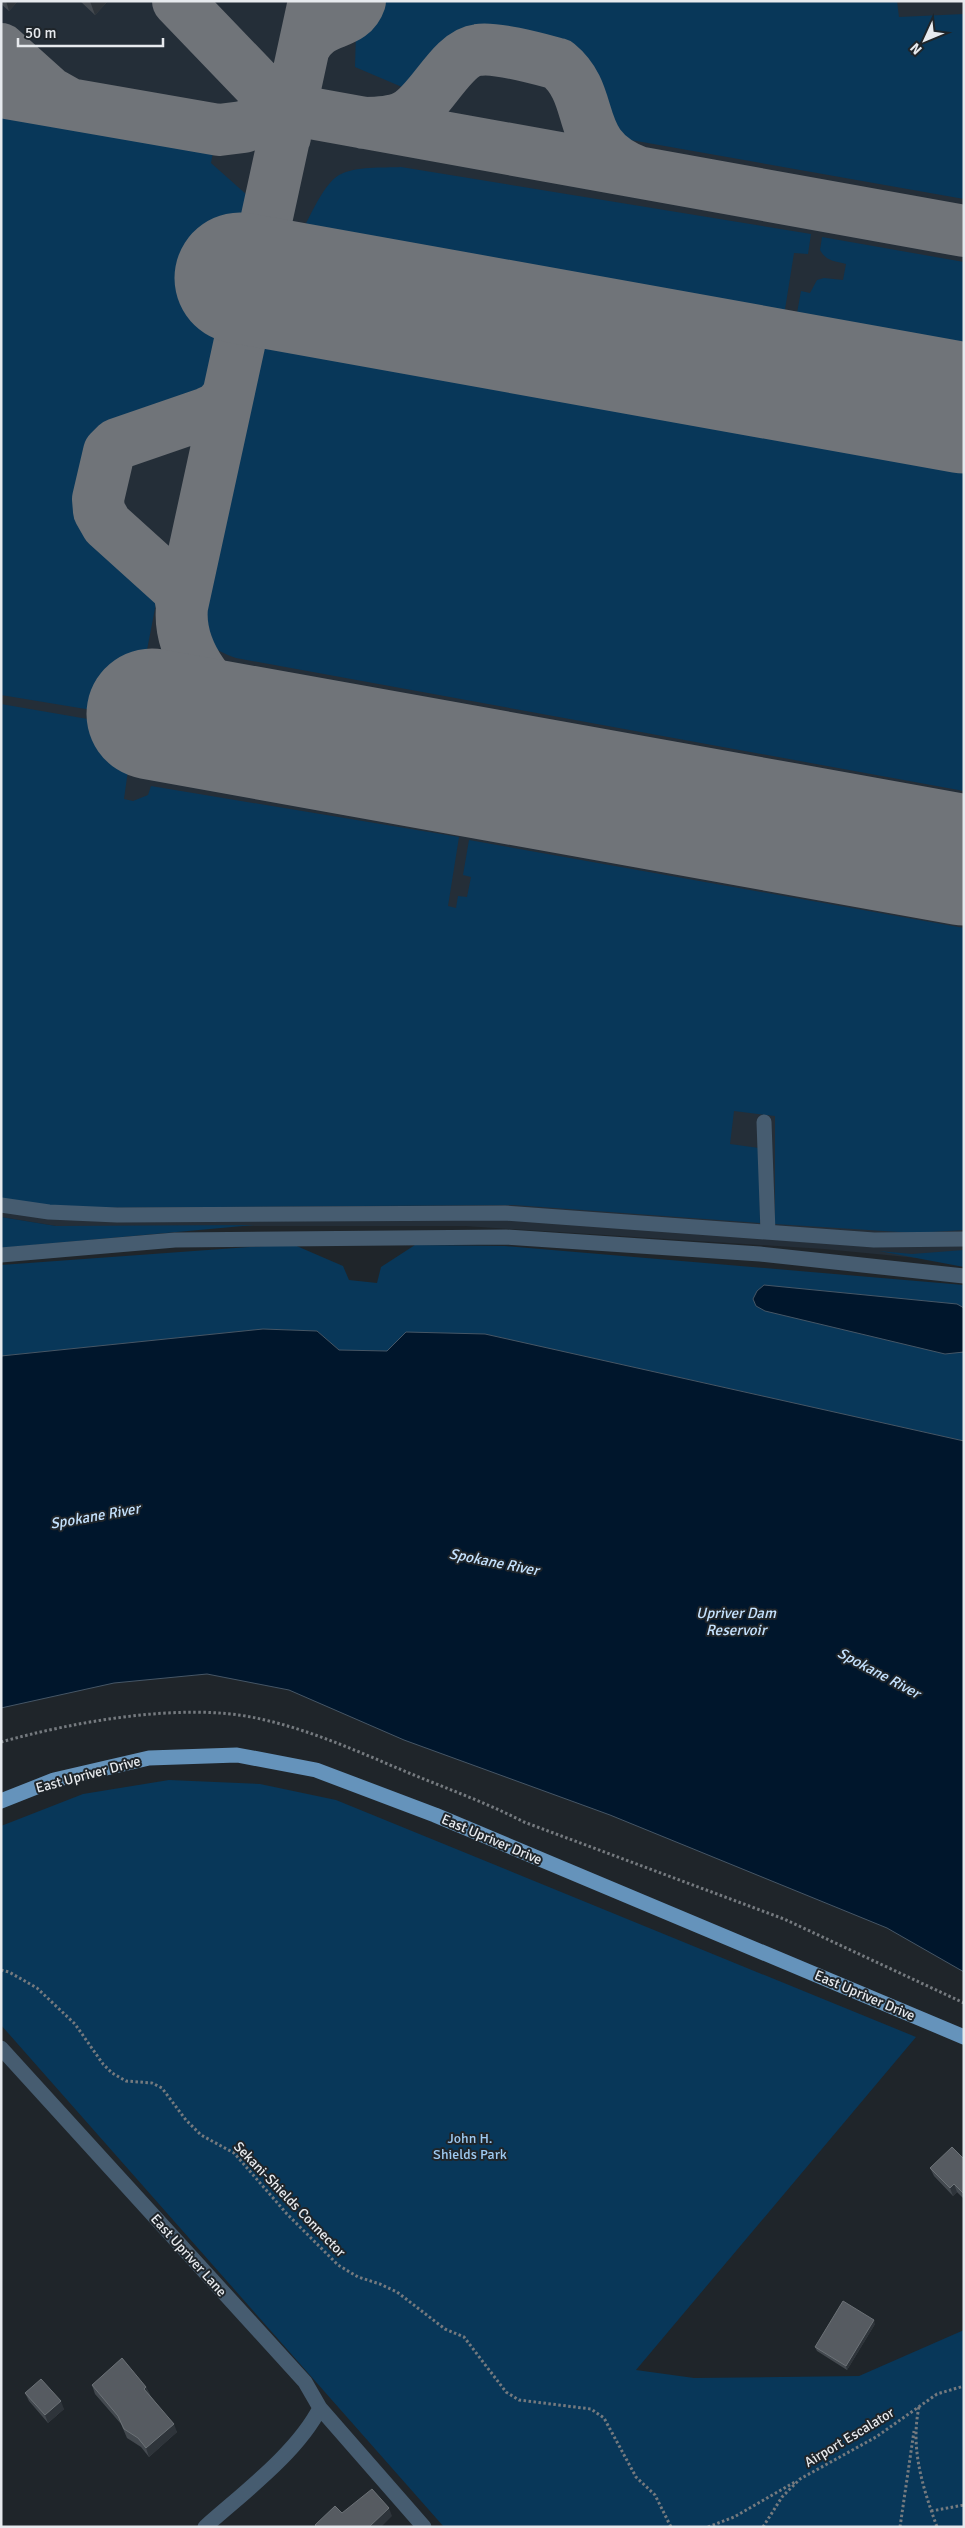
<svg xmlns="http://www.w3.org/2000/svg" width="965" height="2528" font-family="Signika,sans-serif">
<rect width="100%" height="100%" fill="#1f252a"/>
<path fill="#242e38" d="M1 1H964V1256L928 1259 824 1249 465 1226H56L1 1217Z"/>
<path fill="#083759" d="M378 1H897L899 17 964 14V199L625 139 615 133 611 127 582 52 577 48 465 29 409 90 355 67 356 33 372 28Z
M1 114 213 152 211 163 256 203 213 396 98 432 78 519 158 593 134 717 1 695Z
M401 167 811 234 808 254 794 253 783 322 795 324 801 291 810 293 817 280 824 278 843 280 846 264C834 261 826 261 820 250L822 237 964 262V377L319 261 296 244C306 225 322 185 339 175 356 166 382 168 401 167Z
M293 324 964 443V791L236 658C209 648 201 642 198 612L255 353C263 336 276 329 293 324Z
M1 704 134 727 124 799 133 801 148 795 151 786 459 837 448 906 456 908 458 896 467 897 471 877 463 875 469 840 964 928V1230L915 1233 775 1224V1116L734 1111 730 1144 759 1148 760 1223 514 1205 51 1208 1 1199Z
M1 1217 56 1226 254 1225 1 1248Z
M292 1244 343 1266 349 1280 377 1283 381 1267 415 1245 505 1246 964 1285V1441L485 1334 387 1351 339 1350 317 1331 263 1329 1 1356V1265Z
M964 1250V1267L879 1251 912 1254Z
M169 1780 260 1784 336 1800 916 2037 636 2370 694 2378 859 2376 964 2330V2527H444L1 2025V1826L83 1794Z"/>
<path fill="#00162c" stroke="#455666" d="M764 1285 957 1304 964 1308V1352L945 1354 765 1311 756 1306 753 1299 757 1291Z
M263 1329 317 1331 339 1350 387 1351 406 1332 485 1334 964 1441V1972L887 1928 610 1815 404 1740 289 1690 207 1674 114 1683 1 1708V1356Z"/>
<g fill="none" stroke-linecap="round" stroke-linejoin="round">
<path stroke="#707479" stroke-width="52" d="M178 1 275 102 284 120 285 137
M304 48C319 16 351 28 360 1
M1 49 50 93 66 102
M1 92 219 130 243 127 281 113H310L964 231
M364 123C378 123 393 123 406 116 431 103 451 53 478 50 496 47 539 59 558 64 599 98 570 146 638 172
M182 607 179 590 107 525 99 511 98 499 109 452 117 444 207 413 218 408 228 396
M257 733C222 699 177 659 182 607L314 1"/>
<path stroke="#707479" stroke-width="131" d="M240 278 964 408
M152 714 964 860"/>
<path stroke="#757a7f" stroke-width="3" stroke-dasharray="2.5 2.5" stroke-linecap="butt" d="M1 1742C73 1722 182 1702 256 1718 309 1729 359 1752 409 1773 448 1789 487 1803 524 1822L784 1919 964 2003
M1 1970 9 1972 37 1988 75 2024 103 2064 112 2073 126 2081 152 2083 162 2088 186 2120 201 2135 234 2153 287 2214 338 2265 358 2277 380 2284 397 2292 445 2329 464 2337 506 2392 519 2400 591 2409 604 2418 636 2477 655 2495 671 2527
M919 2407C910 2449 923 2488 937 2527
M931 2511 964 2505
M708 2527 734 2517 795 2482
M763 2527 782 2497 800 2479 876 2437 937 2394 964 2386
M900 2527 914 2431"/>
<path stroke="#465c70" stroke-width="15" d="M764 1122 768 1232
M1 1205 49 1212 117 1215 505 1213 874 1240 964 1239
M1 1255 175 1240 506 1237 760 1254 964 1276
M1 2048 285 2360 305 2382 320 2408 424 2527
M205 2527C243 2493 297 2453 320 2408"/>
<path stroke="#6593bb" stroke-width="15" d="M1 1801 54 1780 149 1758 237 1755 316 1770 435 1815 964 2037"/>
</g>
<path fill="#444a50" d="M1 1H18L9 11 1 4Z
M80 1H108L95 15Z
M964 2159V2199L957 2192 953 2196 934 2176 930 2168Z
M875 2324 847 2370 817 2351 815 2347Z
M92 2385 146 2387 150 2395 177 2432 149 2457 141 2447 127 2438 121 2424 95 2394Z
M25 2393 64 2409 48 2423 29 2401Z"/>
<path fill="#2e343a" d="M6 1H18L9 11Z
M90 1H108L95 15Z
M954 2184 957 2192 953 2196 950 2188Z
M874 2320 875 2324 847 2370 846 2366Z
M146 2387 150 2395 144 2389Z
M61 2401 64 2409 48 2423 45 2415Z
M174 2424 177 2432 149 2457 146 2448Z
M389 2508 392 2516 381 2527H369Z"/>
<path fill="#565b61" stroke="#6c7277" d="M952 2147 964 2159V2194L954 2184 950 2188 930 2168Z
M843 2301 874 2320 846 2366 815 2347Z
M122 2358 146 2387 144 2389 174 2424 146 2448 138 2438 124 2429 118 2416 92 2385Z
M41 2379 61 2401 45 2415 25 2393Z
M372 2489 389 2508 369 2527H317L315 2525 335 2506 342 2513Z"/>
<g text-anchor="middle" stroke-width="4" stroke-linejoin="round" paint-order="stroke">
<g font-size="14" fill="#e7eaee" stroke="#1f252a">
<text transform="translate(88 1774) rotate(-15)" y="5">East Upriver Drive</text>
<text transform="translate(492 1839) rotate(23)" y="5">East Upriver Drive</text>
<text transform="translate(865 1995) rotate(23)" y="5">East Upriver Drive</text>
<text transform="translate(290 2199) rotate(46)" y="5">Sekani-Shields Connector</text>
<text transform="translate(189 2255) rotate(48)" y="5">East Upriver Lane</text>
<text transform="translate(849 2437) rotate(-31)" y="5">Airport Escalator</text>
</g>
<g font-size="14" fill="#9ecaf2" stroke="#1f252a">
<text x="470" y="2143">John H.<tspan x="470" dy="16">Shields Park</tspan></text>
</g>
<g font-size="15" font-style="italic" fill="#c5e2fe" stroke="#1f252a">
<text transform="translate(95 1516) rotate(-10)" y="5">Spokane River</text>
<text transform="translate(494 1562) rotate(11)" y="5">Spokane River</text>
<text x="736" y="1618">Upriver Dam<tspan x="736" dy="17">Reservoir</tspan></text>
<text transform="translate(879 1673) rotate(28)" y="5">Spokane River</text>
</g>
</g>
<rect width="965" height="2528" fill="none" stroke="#e7eaee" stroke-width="5"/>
<g transform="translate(925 40) rotate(226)" stroke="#1f252a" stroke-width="4" paint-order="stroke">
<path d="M0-4L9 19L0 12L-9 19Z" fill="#e7eaee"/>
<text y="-8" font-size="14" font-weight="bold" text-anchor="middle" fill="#e7eaee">N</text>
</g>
<path d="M18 38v8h145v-8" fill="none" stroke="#e7eaee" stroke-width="2.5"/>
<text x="25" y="38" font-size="15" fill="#e7eaee" stroke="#1f252a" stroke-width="4" paint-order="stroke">50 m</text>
</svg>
